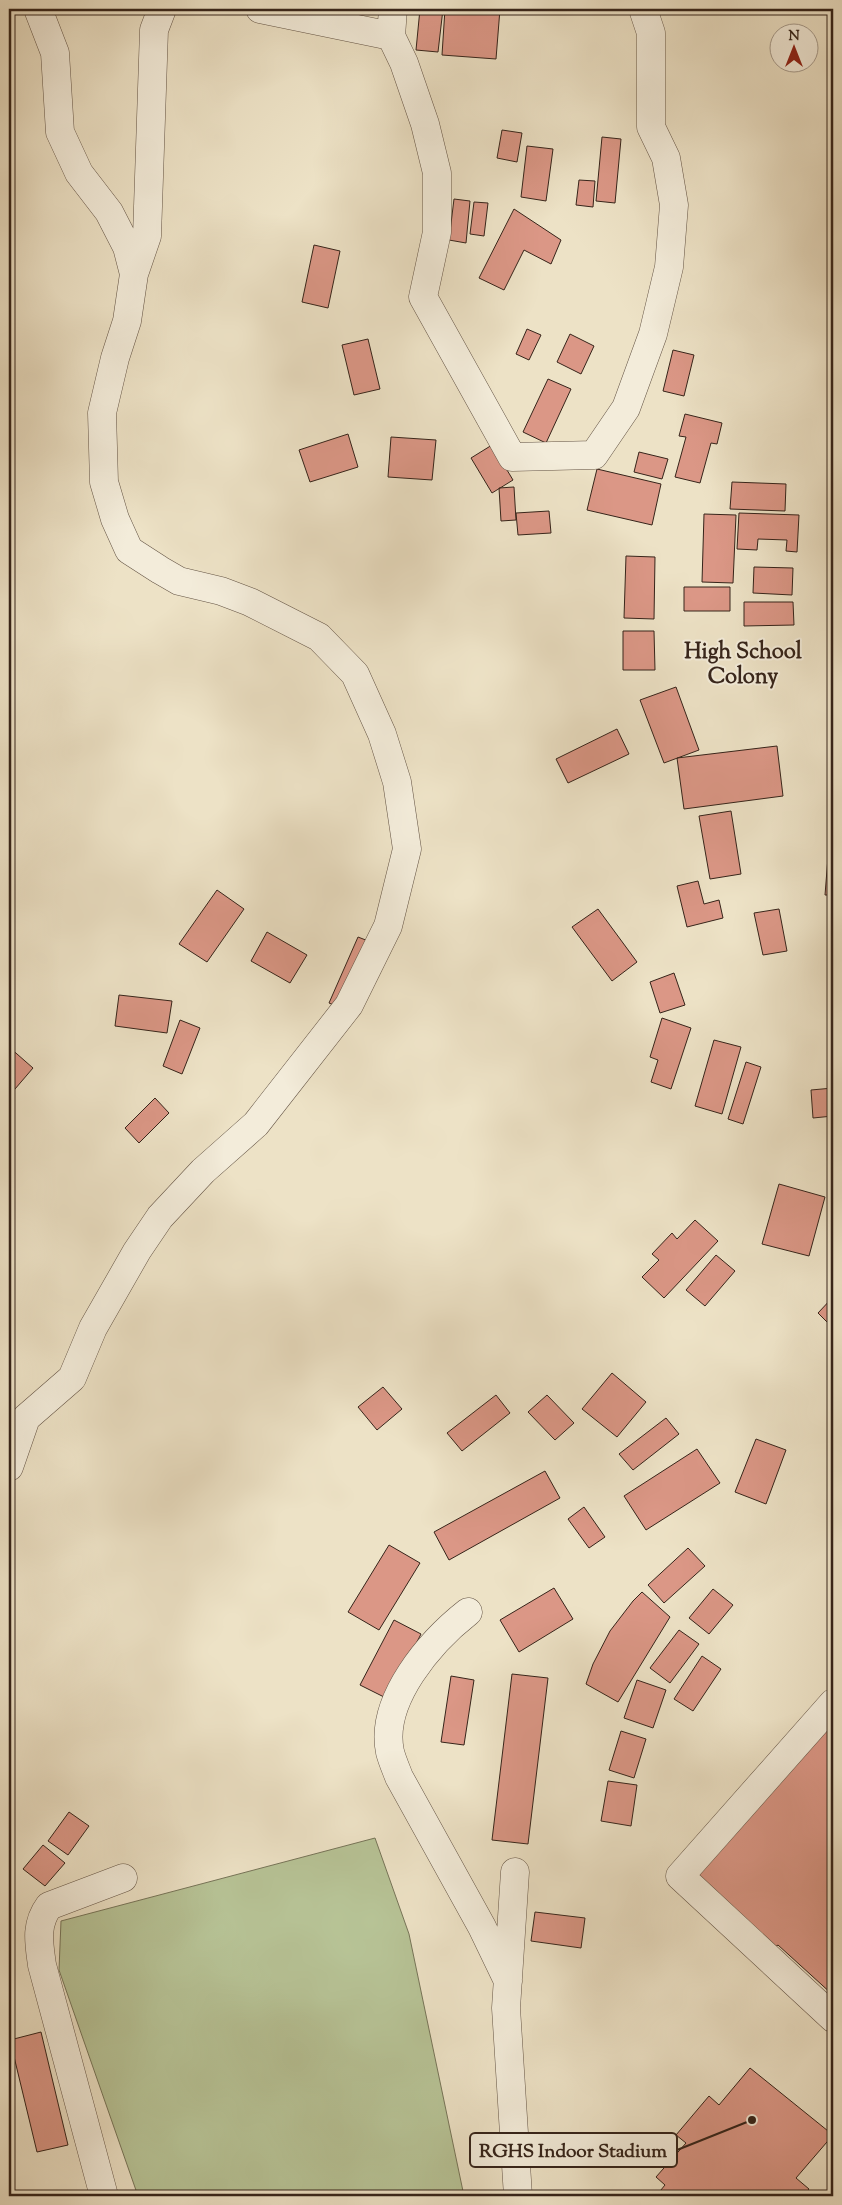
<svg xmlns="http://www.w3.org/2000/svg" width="842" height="2205" font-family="'Sorts Mill Goudy',serif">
<rect width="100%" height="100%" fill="#ede2c6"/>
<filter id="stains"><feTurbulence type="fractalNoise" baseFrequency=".004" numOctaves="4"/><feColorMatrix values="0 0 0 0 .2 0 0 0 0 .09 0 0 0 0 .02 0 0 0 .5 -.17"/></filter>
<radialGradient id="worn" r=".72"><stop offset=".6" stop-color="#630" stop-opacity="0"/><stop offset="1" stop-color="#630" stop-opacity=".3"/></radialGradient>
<path fill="#b7c396" stroke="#767458" d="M375 1838 409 1934 464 2196H138L59 1970 61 1921Z"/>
<path fill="#db9786" stroke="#36241a" d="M420 9H443L438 52 416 50Z
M445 9H500L496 59 442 55Z
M502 130 522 133 517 162 497 158Z
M602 137 621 139 615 203 596 201Z
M527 146 553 149 546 201 521 197Z
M579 180 595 181 593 207 576 205Z
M454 199 470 201 466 243 449 240Z
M474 202 488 203 484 236 470 234Z
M514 209 561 240 551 264 524 250 504 290 479 278Z
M314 245 340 251 328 308 302 302Z
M527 329 541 335 529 360 516 354Z
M570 334 594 346 581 374 557 362Z
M368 339 380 389 354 395 342 345Z
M673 350 694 355 684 396 663 391Z
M548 379 571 389 546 443 523 432Z
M685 414 722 423 717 444 711 443 700 483 675 477 686 437 679 436Z
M348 434 358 467 310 482 299 450Z
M391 437 436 440 432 480 388 477Z
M492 445 513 480 492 493 471 458Z
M639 452 668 459 662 479 634 472Z
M597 469 661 484 652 525 587 510Z
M732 482 786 484 785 511 730 509Z
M514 487 516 520 501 521 499 488Z
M549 511 551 533 518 535 516 513Z
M739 513 799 515 797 552 786 551 787 540 758 539 757 550 737 549Z
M704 514 736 515 733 583 702 582Z
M626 556 655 557 654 619 624 618Z
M754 567 793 568 792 595 753 593Z
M684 587H730V611H684Z
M744 602H793L794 625 744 626Z
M623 631H654L655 670H623Z
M676 687 699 750 664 763 640 700Z
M617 729 629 754 568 783 556 759Z
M777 746 783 796 684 809 677 758Z
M833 794V895H825Z
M731 811 741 874 710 879 699 816Z
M698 881 704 904 719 900 723 918 687 927 677 886Z
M217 890 244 909 207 962 179 944Z
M598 909 637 962 612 981 572 927Z
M779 909 787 951 763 955 754 913Z
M267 932 307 955 290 983 251 961Z
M358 937 381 946 351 1012 329 1003Z
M674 973 685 1005 660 1013 650 982Z
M119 995 172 1001 167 1033 115 1026Z
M662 1018 691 1028 671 1089 651 1082 658 1060 650 1057Z
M180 1020 200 1028 182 1074 163 1066Z
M714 1040 741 1047 722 1114 695 1106Z
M9 1047 33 1068 9 1096Z
M746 1062 761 1067 743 1124 728 1119Z
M833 1088V1116L813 1118 811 1090Z
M155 1098 169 1113 139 1143 125 1128Z
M779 1184 825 1197 809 1256 762 1244Z
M695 1220 718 1241 664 1298 642 1277 659 1260 652 1254 672 1233 677 1239Z
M716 1255 735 1271 705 1306 686 1290Z
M833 1297V1328L818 1313Z
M612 1373 646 1402 617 1437 582 1409Z
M383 1387 402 1409 377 1430 358 1407Z
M496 1395 510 1413 462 1451 447 1433Z
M547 1395 574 1423 555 1440 528 1412Z
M666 1418 679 1434 633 1470 619 1454Z
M756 1439 786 1450 766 1504 735 1492Z
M697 1449 720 1483 646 1530 624 1496Z
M545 1471 560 1498 449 1560 434 1532Z
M584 1507 605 1537 589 1548 568 1519Z
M389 1545 420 1563 379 1630 348 1612Z
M688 1548 705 1566 664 1603 648 1585Z
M554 1588 573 1619 519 1652 500 1620Z
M713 1589 733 1605 709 1634 689 1618Z
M642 1592 670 1617 618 1702 586 1684 593 1664 610 1631 633 1601Z
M394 1620 421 1634 388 1699 360 1685Z
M679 1630 699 1644 670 1683 650 1668Z
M702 1656 721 1669 693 1711 674 1699Z
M512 1674 548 1678 528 1844 492 1840Z
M451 1676 474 1680 464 1745 441 1742Z
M637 1680 666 1690 653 1728 624 1718Z
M833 1723V1995L778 1945 775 1947 696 1878Z
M621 1731 646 1739 634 1778 609 1770Z
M608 1781 637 1785 631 1826 601 1821Z
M69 1812 89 1826 68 1855 48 1841Z
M43 1845 65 1863 45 1886 23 1869Z
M535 1912 585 1918 581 1948 531 1941Z
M41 2032 68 2145 37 2152 10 2040Z
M750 2068 833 2135 796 2178 809 2189 803 2196H656L665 2185 656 2177 686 2143 676 2135 709 2096 719 2105Z"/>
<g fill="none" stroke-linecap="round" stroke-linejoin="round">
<defs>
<path id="minor" d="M260 9 391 36
M393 9 391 36 404 63 425 124 437 173V232L423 297 512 457 594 455 626 408 653 334 669 267 674 205 666 158 651 127V33L643 9
M134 274 147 236 154 30 162 9
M9 1467 26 1418 72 1378 93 1328 137 1251 160 1217 203 1171 256 1124 349 1005 388 926 407 849 397 782 382 734 355 674 319 637 250 602 221 591 179 581 160 570 129 550 115 519 104 482 102 413 115 358 127 321 134 274 127 247 109 212 79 173 60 132 55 53 38 9
M468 1612C431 1641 379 1700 390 1752 392 1760 396 1769 399 1777L482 1927 508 1981
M833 1703 680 1876 833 2018
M515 1872 506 2008 518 2196
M104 2196 42 1965C39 1943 35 1925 49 1906L123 1878"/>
</defs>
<use href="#minor" stroke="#645445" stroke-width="29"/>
<use href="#minor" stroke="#f3ecda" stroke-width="28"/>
</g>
<g text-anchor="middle" stroke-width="4" stroke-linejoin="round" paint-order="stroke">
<g font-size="22" font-weight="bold" fill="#36241a" stroke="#f3ecda">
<text x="743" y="658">High School<tspan x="743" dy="25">Colony</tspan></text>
</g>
</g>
<path fill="none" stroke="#36241a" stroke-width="2" d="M752 2120L677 2150"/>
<circle fill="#36241a" stroke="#f3ecda" stroke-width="2" cx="752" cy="2120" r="5"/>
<rect fill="#f3ecda" stroke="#36241a" stroke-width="2" x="470" y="2133" width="207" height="34" rx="5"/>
<g font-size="19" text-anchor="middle" font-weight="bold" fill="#36241a">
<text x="573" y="2157">RGHS Indoor Stadium</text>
</g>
<rect width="842" height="2205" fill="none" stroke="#ede2c6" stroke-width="30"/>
<rect x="10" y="10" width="822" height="2185" fill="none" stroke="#36241a" stroke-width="2.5"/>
<rect x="15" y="15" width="812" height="2175" fill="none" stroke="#36241a"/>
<g transform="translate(794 48)"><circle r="24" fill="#f3ecda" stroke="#a79c8d"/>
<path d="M0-4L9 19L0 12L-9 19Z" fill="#8f2418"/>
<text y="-8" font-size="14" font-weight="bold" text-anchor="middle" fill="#36241a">N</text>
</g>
<rect width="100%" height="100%" filter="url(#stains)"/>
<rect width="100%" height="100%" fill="url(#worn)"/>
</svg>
